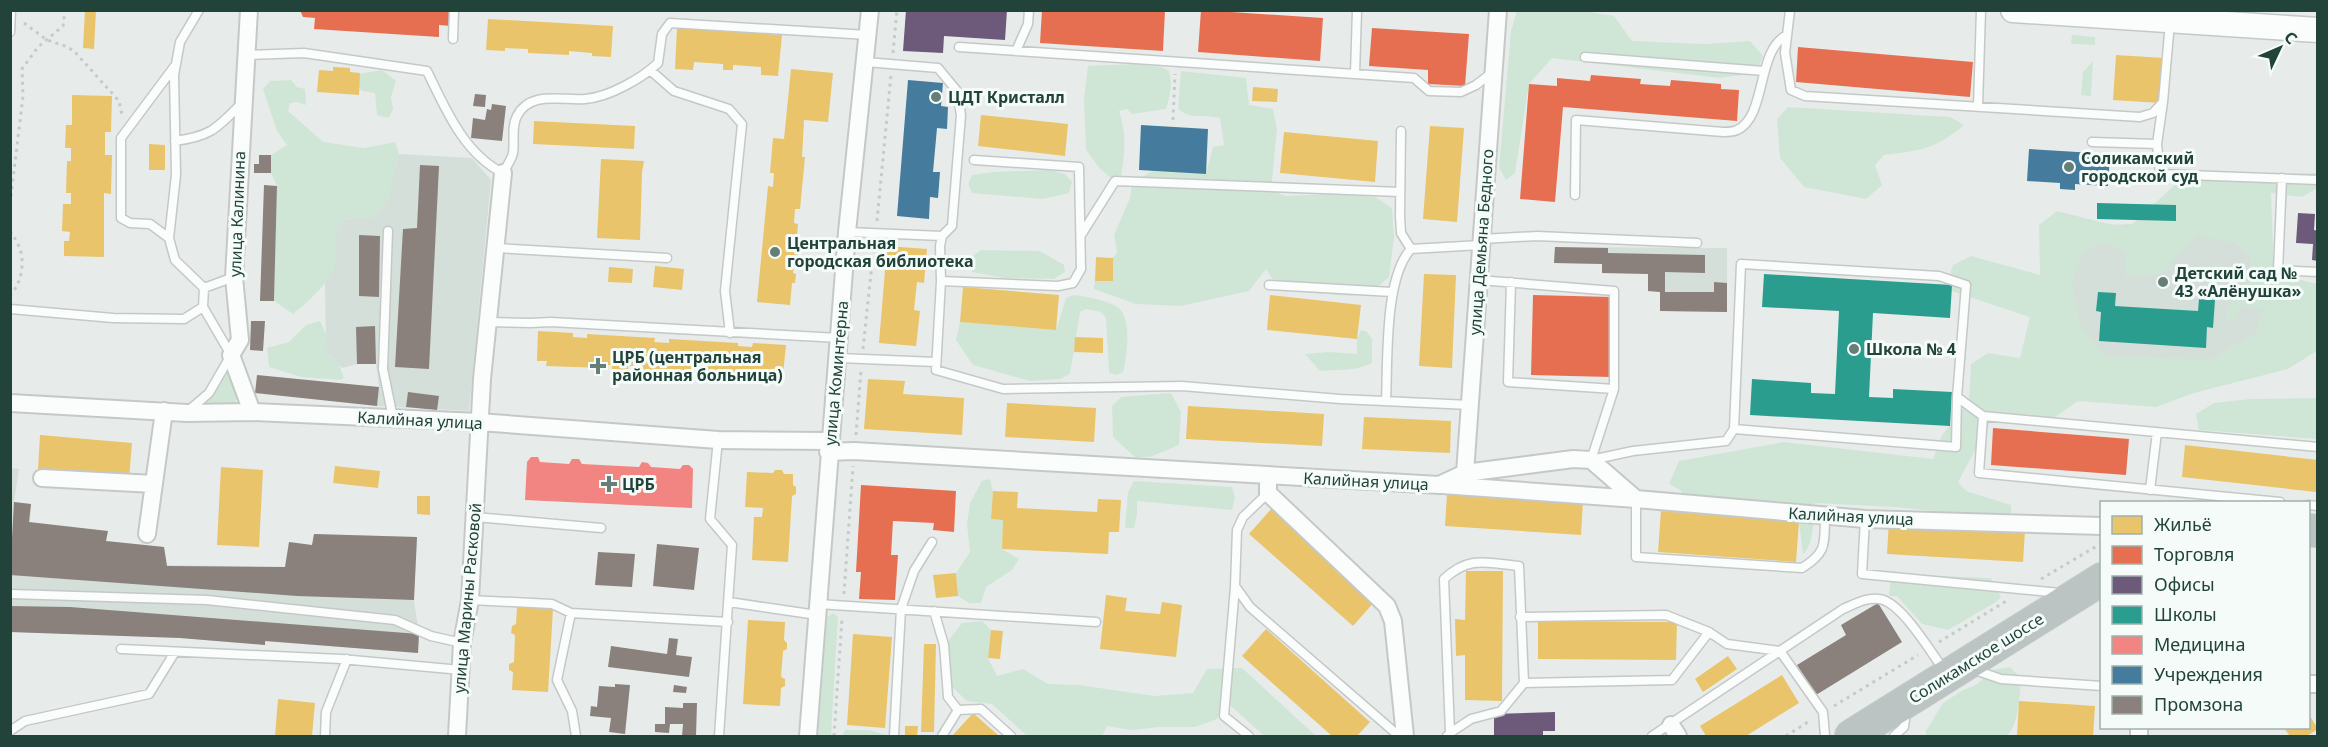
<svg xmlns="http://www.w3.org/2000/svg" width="2328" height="747" font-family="'Noto Sans',sans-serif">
<rect width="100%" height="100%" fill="#e7ecea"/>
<path fill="#d4dfda" d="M399 154 472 158 491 180 469 411 377 406 379 387 376 364H357L342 368 326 352 325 283 336 260 335 231 343 219 374 216 388 199 394 170Z
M2236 218 2308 336 2239 372 2034 386 2060 228Z
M1555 247 1727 248V312L1660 311V292L1648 291V274L1602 273V264L1554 263Z
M11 468 19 469 14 502 31 504 30 522 106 541 164 547 167 565 285 567 289 542 312 545 314 534 417 537 414 600 419 634 418 653 266 641 265 645 180 638 11 632Z"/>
<path fill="#cfe6d6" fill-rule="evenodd" d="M1517 11H1582L1614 16 1632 41 1706 44 1750 41 1763 56 1756 73 1720 78 1552 58 1529 84 1515 173 1506 180 1499 168 1511 31Z
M2072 35 2095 37V45L2071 44Z
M2093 61 2091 96 2081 95 2083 72Z
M1136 64 1161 67 1169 71C1173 85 1170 96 1166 109L1132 114 1127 109 1119 111C1127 134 1125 157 1120 181H1115L1100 169 1086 150 1084 98 1088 66Z
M382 70 396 81 391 97 393 109 389 118 377 115 375 93 362 91 353 83 358 74Z
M1181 71 1246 78 1249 105 1273 109 1277 129 1271 191 1286 196 1335 194 1375 197 1392 208 1394 237 1389 277 1374 290 1351 296 1280 290 1266 269 1249 291 1181 306 1136 304 1094 289 1095 281H1113V258L1117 252 1114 235 1130 198 1132 184 1152 171 1206 174 1213 147 1224 145 1220 118C1204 114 1191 120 1178 109Z
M291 80 297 87 305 89 306 105 297 102 290 103 288 111 323 142 364 148 395 142 399 154 394 170 389 199 374 216 343 219C330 238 338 240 336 259 335 279 308 302 293 314L274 301 277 186 271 173V155L287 145 277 131 263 89 270 81Z
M1788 107 1950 117 1964 125C1936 149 1920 151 1884 155L1875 165 1882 185 1866 199 1804 187 1780 158 1777 119Z
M1050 170 1065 174 1072 182 1069 193 1042 199 972 193 968 184 972 175 993 172Z
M2317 173V188L2302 197 2271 193 2274 273 2317 284V353L2315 352 2288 369 2194 393 2156 407 2078 401 2048 422 2003 421 1990 423 1958 482 1966 491 2011 505V513L2001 518 1895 507 1815 503C1813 518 1815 543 1803 554L1799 522 1694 508 1680 490 1669 484 1679 461 1784 442 1933 459 1942 435 1969 402 1971 364 1988 353 2020 358 2030 317 1945 289 1953 265 1971 256 2040 275 2039 225 2057 211 2105 223 2129 227 2180 180 2236 175ZM2198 236 2234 242 2251 256 2249 281 2230 303 2226 319 2234 322 2242 304 2263 310 2255 334 2210 360 2104 356 2081 327 2072 284 2081 254 2100 242 2126 252 2125 275 2163 274 2182 248Z
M981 250 1040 251 1064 265 1065 272 1054 279 1004 278 972 272 973 256Z
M1074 295C1084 296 1111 301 1119 308 1132 320 1127 356 1123 372L1116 375 1109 373 1106 318 1101 312 1086 309 1080 312 1070 374 1060 379 1030 381 973 365 956 340 960 322 1056 330 1066 298Z
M320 321C322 326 325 331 326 336 328 349 324 355 338 362L344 378 340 380 301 377 269 367 267 348 289 342 306 325Z
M1361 330 1367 332 1372 339V363C1353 372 1341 369 1320 371L1305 354 1329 352 1357 354V339Z
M227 373 238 397 234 404 201 406Z
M1171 393 1181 412 1179 445 1150 457H1135L1113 437 1112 406 1121 397Z
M2317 398V439L2199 430 2196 414 2214 403 2250 399Z
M990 479 993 491 991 519 1003 520 1002 549 1019 559 1012 570 986 587 981 603H969L958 596 956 573 970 552 967 524 970 503 982 481Z
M1134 481 1232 487 1235 498 1232 510 1137 501V515L1134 528H1125L1128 492Z
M1891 574 1991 578 2001 597 1996 602 1948 630 1922 624 1897 596H1889Z
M833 613 838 617 831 736H818L827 617Z
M982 621 991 630 988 658 997 676 1023 669 1048 684 1079 685 1155 696 1193 693 1207 669 1242 668 1316 736H1264L1219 695 1223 707 1217 719 1195 727H1159L1131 730 1107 726 1102 736H1027L992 704 967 701 952 687 948 641 962 623Z
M2010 667 2021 678C2020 695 2019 724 2007 736H1926V731L1943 703 1963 690 1976 685 1992 670Z
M845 730H869L889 736H842Z"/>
<path fill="#e9c46a" d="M85 10H96L94 49 83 48Z
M488 19 613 26 611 57 592 56V53L569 51V55L528 53V49L505 48V51L486 50Z
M677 28 782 35 778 76 761 75V67L733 65V70H723V64L694 62 693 70 675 69Z
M2116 55 2164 58 2161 103 2113 100Z
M333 67 350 68V72L360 73 359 95 317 92 319 70 333 71Z
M791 69 833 73 828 122 804 120 802 157H805L800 209H795L794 223 798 224 796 247H798V257L795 256 793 273 796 274 795 283H792L790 305 757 302 768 186 773 187 774 173H770L773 138 784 139Z
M1253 87 1278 89 1277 102 1252 101Z
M72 95 112 96 111 132H105V155H112L111 194 104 193V257L64 256V241H69L70 232 62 231 63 204H71V193H66L67 161H71V148H65L66 125H72Z
M981 115 1068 124 1065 156 978 146Z
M534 121 635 126 634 149 533 144Z
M1430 126 1464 128 1457 222 1423 219Z
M1284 132 1378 141 1375 182 1280 173Z
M149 144 165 145V170H149Z
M601 159 644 161 642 172 640 240 597 238Z
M887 246 927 249 924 283 917 282 914 310 920 311 916 346 879 343Z
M1096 257 1113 258V281H1095Z
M655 266 684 269 682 290 653 287Z
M609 267 633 269 632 283 608 282Z
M1424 274 1456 275 1452 368 1419 366Z
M963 287 1059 295 1056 330 960 322Z
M1270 295 1361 305 1357 339 1267 330Z
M538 331 573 333V337L587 338V334L655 338 654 342 669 343V339L738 343V346L752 347 753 343 786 345 783 374 774 373V377L717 374 718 371 703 370V374L701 373V369H686V373L635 370V366H628V370L612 369V365H604V368L546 366 547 361H537Z
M1075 337 1103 338V353L1074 352Z
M868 379 905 381 903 394 964 398 962 435 864 429Z
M1007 403 1096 408 1094 442 1005 437Z
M1188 406 1324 414 1322 446 1186 439Z
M1364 417 1451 421 1450 453 1362 449Z
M40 435 132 443 129 478 38 469Z
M2185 445 2318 460 2316 492 2182 477Z
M335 466 380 471 378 488 333 483Z
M221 467 263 470 259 547 217 545Z
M775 470H782L784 474H793V485L796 487V494L792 496 788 562 752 560 754 517H762L763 508 745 507 747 472 773 473Z
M993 491 1018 492 1017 508 1097 512 1098 499 1121 500 1119 532H1109L1108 554 1002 549 1003 520 991 519Z
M1447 494 1583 502 1581 535 1445 526Z
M417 496H430V515L417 514Z
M1272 508 1376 600 1353 626 1249 534Z
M1661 511 1799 522 1796 562 1658 552Z
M1889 521 2025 530 2023 562 1887 554Z
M1466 571H1503L1502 701 1465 700V655L1456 656 1455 619 1465 620Z
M956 573 958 596 936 598 933 575Z
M1106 595 1127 598 1125 611 1160 614 1162 602 1182 605 1176 657 1100 649Z
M517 607 553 609 548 692 512 690 513 672 509 670V664L514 662 515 635 511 633 512 626 516 624Z
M748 620 785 622 784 640 787 643V649L783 651 781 677 785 679V686L781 688 780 706 743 704Z
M1538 621 1677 622 1676 660 1538 659Z
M1266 629 1370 722 1357 736H1332L1242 656Z
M991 630 1003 631 1000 659 988 658Z
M853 634 892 637 885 728 847 725Z
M924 644H936L934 732H921Z
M1728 656 1737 669 1703 692 1695 679Z
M1782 675 1799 703 1746 736H1706L1700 726Z
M278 699 315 703 312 736H275Z
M2019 701 2095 706 2093 736H2017Z
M973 713 999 736H952Z
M2308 713 2318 729 2307 736H2290L2284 728H2308Z
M905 726H918L917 736H905Z"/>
<path fill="#e76f51" d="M300 10H456L451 26 439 25V37L314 29 315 18 303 17Z
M1042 10H1165L1163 51 1040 43Z
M1201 10 1323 18 1320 61 1198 52Z
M1372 28 1469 34 1465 86 1428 84V70L1369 66Z
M1798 47 1973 62 1970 97 1796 82Z
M1591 75 1641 79 1640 84 1670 86 1671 80 1721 84V89L1739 90 1737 121 1563 107 1555 202 1520 199 1529 84 1557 86V78L1590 81Z
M1533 295 1612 297 1610 377 1531 375Z
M1993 428 2129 439 2126 475 1991 465Z
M861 485 956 491 954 532 933 530 934 523 893 521 891 555H898L895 600 859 599 861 572H856Z"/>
<path fill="#6d597a" d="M906 10H1007L1005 40 944 36 943 53 903 51Z
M2298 213 2315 214 2314 230 2318 231V261L2312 260 2313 244 2296 243Z
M1555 712V731H1543V736H1494V714Z"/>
<path fill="#2a9d8f" d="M2097 203 2176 205V221L2097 219Z
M1764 274 1952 285 1950 318 1873 313 1869 397 1893 398V389L1952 392 1950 426 1750 415 1752 379 1811 383V393L1835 394 1839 311 1762 307Z
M2098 292 2116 293 2115 306 2198 311 2199 299 2215 300 2213 328 2207 327 2206 348 2099 341 2101 312 2096 311Z"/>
<path fill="#f28482" d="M531 457H538L540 462 569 464 572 459H579L582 464 639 467 642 462 648 463 651 467 680 469 683 465H689L693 469 692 508 525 500 527 462Z"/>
<path fill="#457b9d" d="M908 80 943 83 941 106 948 107 947 129 937 128 933 172H940L938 198 930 197 929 219 897 216Z
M1141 125 1208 129 1206 174 1139 170Z
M2029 149 2110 154 2108 186 2075 184V190L2060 189V183L2027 181Z"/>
<path fill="#8a817c" d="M475 94 486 95 485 107 473 106Z
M492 104 506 106 502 141 471 138 473 118 485 120 487 109 491 110Z
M259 155H271V173H254V164H259Z
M420 165 439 166 429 369 395 367 403 229 417 228Z
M264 185 277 186 274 301H260Z
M359 235 380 236 379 297 359 296Z
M1555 247 1608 248V253L1705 255V273L1665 272V292H1714V282L1727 283V312L1660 311V292L1648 291V274L1602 273V264L1554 263Z
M251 321H265L263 351 250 350Z
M375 326 376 364H357L356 327Z
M257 375 379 387 377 406 255 393Z
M408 392 439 396 437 410 406 407Z
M14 502 31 504 29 522 108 531 106 541 164 547 167 566 285 567 289 542 312 545 314 534 417 537 414 600 297 596 10 575Z
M657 544 699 548 694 590 653 586Z
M598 552 635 554 632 587 595 585Z
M1878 603 1902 642 1816 695 1797 665 1846 635 1841 625Z
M10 606 70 607 419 634 418 653 265 641V645L180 638 10 632Z
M669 638 678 639 676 655 692 657 689 677 608 667 611 646 667 654Z
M615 684 630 685 625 734 609 732 611 718 590 716 591 706 597 707 599 686 615 687Z
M674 685 687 687 686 693 673 692Z
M683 703H697L696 736H682L683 724H670L669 733 655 732V724H665V707L683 708Z"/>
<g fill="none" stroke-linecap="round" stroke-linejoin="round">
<defs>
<path id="lane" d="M1790 10 1785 53 1791 90 1805 96 2140 117 2153 113 2163 102 2170 22
M10 32 11 10
M453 39 454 10
M959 47 1414 78 1429 91 1461 92 1476 85 1493 72
M1016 51 1028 24 1029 10
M246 55 304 53 427 71C445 108 464 154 503 173 506 167 512 159 513 153 515 141 511 127 517 116 530 90 562 101 585 99 609 97 641 79 658 63L662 34 670 23 868 35
M1585 57 1764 71
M866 62 938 68 957 91 961 115 952 226 942 236 940 246 941 281 936 370 1003 389 1182 386 1340 399 1470 405
M650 70 674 91 729 109 742 124 725 291 730 333
M1355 74 1357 10
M1978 106 1981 10
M1401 131 1400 216 1401 233 1411 249
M175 141C212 136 217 128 242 103
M2092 142 2157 144 2163 102
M2157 144 2160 174 2318 180
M2282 178 2278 270 2318 272
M1575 195 1576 120 1723 132C1727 132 1733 132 1737 130 1767 117 1756 50 1787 35
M388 231 383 369 393 418
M847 232 942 236
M1081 235 1115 181 1400 192
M169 238 150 224 130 223 121 218V138L174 67
M1482 239 1537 236 1697 243
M496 248 667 258
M1479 280 1614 291V389L1591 460 1633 451 1726 441 1734 429 1741 264 1939 276 1966 285 1957 397 1983 416
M941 281 1058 286 1073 283 1081 269 1079 167 974 160
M1511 282 1508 382 1614 389
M1269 285 1392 292
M204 288 234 277
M10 309 113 318 184 319 203 307
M489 322 530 323 551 322 839 338
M839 358 936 362
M1386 401C1388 361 1384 278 1411 249L1481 245
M188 411 209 393 231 355 203 307 204 288 175 260 169 238 176 175 174 75 180 42 199 10
M1734 429 1956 447 1957 397
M718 440 710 519 732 545 719 736
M2150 490 2157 432
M1268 493 1243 517 1237 530 1235 586 1250 607 1399 736
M1636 499V557L1802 568C1828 552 1824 543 1825 516
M2280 502 1979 473 1983 416 2318 447
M2308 505 2318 506
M475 517 601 528
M1865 519 1862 574 2060 593
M1235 587 1224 716 1249 736
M10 594 207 600 395 620 431 636 462 643
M470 600 552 604 571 613 728 622
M729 602 817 615
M818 604 1096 622
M934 611 944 645 948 697 958 710
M571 613 557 680 572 711 576 736
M1520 617 1666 615 1709 632 1727 644 1780 651 1823 712 1825 736
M121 649 341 659 461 670
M1972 669 2001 679 2102 686
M1524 683 1672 680 1709 632
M958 710 981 709 1011 736
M10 731 25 721 149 694 175 652
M325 736 326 712 347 659
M894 736 901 609 914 571 932 542
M942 736 958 710
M1447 736 1450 733 1444 579C1470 555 1487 563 1519 566L1524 683 1501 711 1471 719 1450 733
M1652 736 1843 609C1855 604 1866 597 1879 599 1901 601 1931 653 1944 670
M1894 736 1904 727 1906 712"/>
<path id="street" d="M249 10 234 277 240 340 231 355 252 412
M10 403 187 413 252 412 479 422 718 440 830 441
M828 452 854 451 1439 485 1465 473 1573 459 1591 460 1636 499 1865 519 2102 526
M1465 473 1498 10
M1268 476V493L1387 606 1393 621 1405 736
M42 478 154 484
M1442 485 1636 499
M147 534 164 411
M2308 684H2318
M1671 725 1678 736
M457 736 462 643 470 600 482 379 503 173
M808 736 847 232 870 10
M2139 736V728"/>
<path id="secondary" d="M2013 10 2318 30"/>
<path id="highway" d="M2308 530 2318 531
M1851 736 2102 579"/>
</defs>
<use href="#lane" stroke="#c4c9c7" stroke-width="11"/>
<use href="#street" stroke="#c4c9c7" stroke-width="20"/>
<use href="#secondary" stroke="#c2cac7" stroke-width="27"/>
<use href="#highway" stroke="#c1cbc9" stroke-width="34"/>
<path stroke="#c2ccca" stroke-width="3" stroke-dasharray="3 4.5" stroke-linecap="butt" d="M24 23 47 40 65 46 74 51 119 101 122 115
M893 53 897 10
M1173 120 1175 74
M10 204 23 96 22 69 38 47 63 26 65 10
M877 221 891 75
M10 231C14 237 18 243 20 249 25 263 21 285 10 295
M863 349 874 245
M856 435 861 370
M2041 579 2102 543
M844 594 853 466
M1939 642 2008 600
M1834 706 1918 655
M834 736 842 619
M1786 736 1811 720"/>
<use href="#lane" stroke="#fbfcfc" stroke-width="8"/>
<use href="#street" stroke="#fbfcfc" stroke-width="16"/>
<use href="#secondary" stroke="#fbfcfc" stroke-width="24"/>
<use href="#highway" stroke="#bbc4c2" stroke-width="32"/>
</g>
<g fill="#667e78" stroke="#f5fbf8" stroke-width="2">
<circle cx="936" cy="97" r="6"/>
<circle cx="2069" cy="167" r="6"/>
<circle cx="775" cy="252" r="6"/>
<circle cx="2163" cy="282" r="6"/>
<circle cx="1854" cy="349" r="6"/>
<path d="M595 357h6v6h6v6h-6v6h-6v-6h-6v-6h6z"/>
<path d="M606 475h6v6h6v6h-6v6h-6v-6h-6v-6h6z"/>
</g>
<g text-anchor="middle" stroke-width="6" stroke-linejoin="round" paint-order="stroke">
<g font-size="16" font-weight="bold" fill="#21433a" stroke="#f5fbf8" text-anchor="start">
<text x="948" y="103">ЦДТ Кристалл</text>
<text x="2081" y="164">Соликамский<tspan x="2081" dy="18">городской суд</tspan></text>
<text x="787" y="249">Центральная<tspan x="787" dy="18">городская библиотека</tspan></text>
<text x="2175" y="279">Детский сад №<tspan x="2175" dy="18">43 «Алёнушка»</tspan></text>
<text x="1866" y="355">Школа № 4</text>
<text x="612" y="363">ЦРБ (центральная<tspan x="612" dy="18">районная больница)</tspan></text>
<text x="622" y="490">ЦРБ</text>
</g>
<g font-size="16" fill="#21433a" stroke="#f5fbf8">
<text transform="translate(237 214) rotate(-88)" y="6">улица Калинина</text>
<text transform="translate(1481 242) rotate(-86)" y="6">улица Демьяна Бедного</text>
<text transform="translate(836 373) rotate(-85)" y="6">улица Коминтерна</text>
<text transform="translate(420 420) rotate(3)" y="6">Калийная улица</text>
<text transform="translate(1366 481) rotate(3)" y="6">Калийная улица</text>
<text transform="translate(1851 516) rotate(3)" y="6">Калийная улица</text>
<text transform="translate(467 598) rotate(-85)" y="6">улица Марины Расковой</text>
<text transform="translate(1976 658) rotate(-32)" y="6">Соликамское шоссе</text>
</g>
</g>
<rect width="2328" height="747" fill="none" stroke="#21433a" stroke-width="24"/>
<rect x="2100" y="501" width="210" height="228" fill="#f5fbf8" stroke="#a0b1ac" stroke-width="1.5"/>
<rect x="2112" y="516" width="30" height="18" fill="#e9c46a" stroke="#a0b1ac" stroke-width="1.5"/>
<text x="2154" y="531" font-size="18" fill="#21433a">Жильё</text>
<rect x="2112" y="546" width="30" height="18" fill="#e76f51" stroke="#a0b1ac" stroke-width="1.5"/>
<text x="2154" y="561" font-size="18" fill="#21433a">Торговля</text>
<rect x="2112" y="576" width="30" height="18" fill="#6d597a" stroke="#a0b1ac" stroke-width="1.5"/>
<text x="2154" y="591" font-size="18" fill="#21433a">Офисы</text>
<rect x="2112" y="606" width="30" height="18" fill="#2a9d8f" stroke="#a0b1ac" stroke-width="1.5"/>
<text x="2154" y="621" font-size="18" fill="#21433a">Школы</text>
<rect x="2112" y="636" width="30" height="18" fill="#f28482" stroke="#a0b1ac" stroke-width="1.5"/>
<text x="2154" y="651" font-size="18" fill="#21433a">Медицина</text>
<rect x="2112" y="666" width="30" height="18" fill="#457b9d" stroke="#a0b1ac" stroke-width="1.5"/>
<text x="2154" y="681" font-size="18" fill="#21433a">Учреждения</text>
<rect x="2112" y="696" width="30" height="18" fill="#8a817c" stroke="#a0b1ac" stroke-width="1.5"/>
<text x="2154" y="711" font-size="18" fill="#21433a">Промзона</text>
<g transform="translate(2280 48) rotate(46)" stroke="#f5fbf8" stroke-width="4.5" paint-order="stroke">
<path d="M0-4.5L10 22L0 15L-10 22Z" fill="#21433a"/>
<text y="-9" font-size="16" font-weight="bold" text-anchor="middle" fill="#21433a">С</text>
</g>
</svg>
